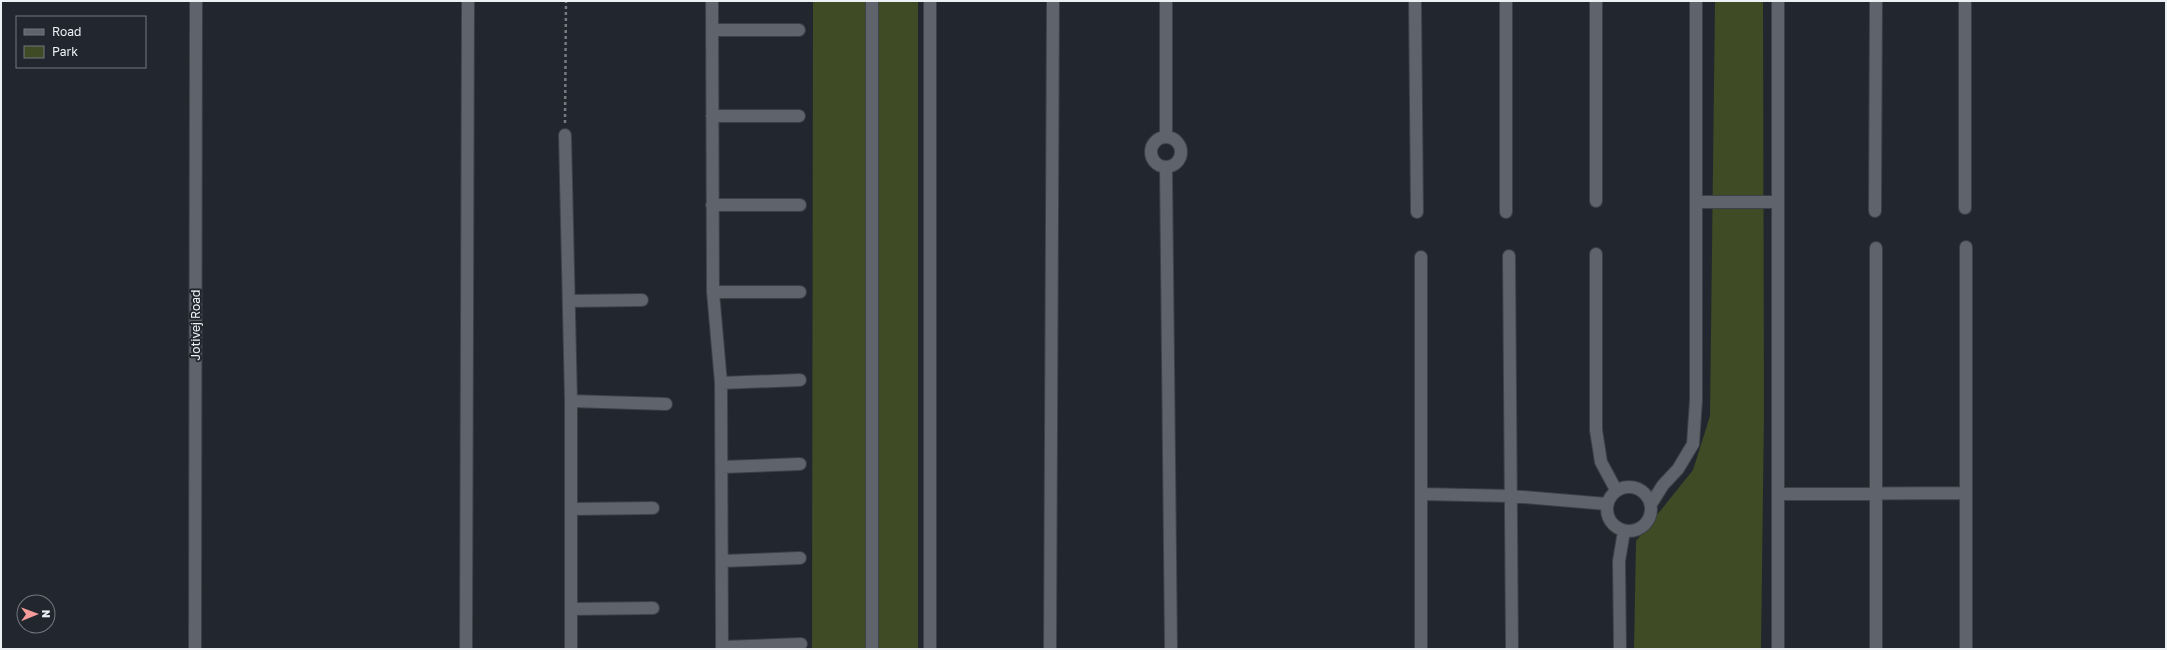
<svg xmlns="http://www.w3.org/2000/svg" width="2167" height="650" font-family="'Golos Text',sans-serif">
<rect width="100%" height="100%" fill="#22262e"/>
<path fill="#3e4b24" d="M813 1H918V649H812Z
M1715 1H1763L1764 412 1761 649H1634L1636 541 1693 470 1710 416Z"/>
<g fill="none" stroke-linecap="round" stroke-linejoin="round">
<defs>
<path id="street" d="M712 1 713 292 721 383 722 649
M1415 1 1417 212
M1596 1V201
M1778 1V649
M712 30H799
M712 116H799
M565 135 571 401V649
M1166 137V1
M1151 152a15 15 0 1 1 30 0a15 15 0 1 1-30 0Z
M1166 168 1171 649
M1696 202H1778
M712 205H800
M1965 208V1
M1875 211 1876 1
M1506 212V1
M1966 247V649
M1596 254V430L1601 462 1616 490
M1509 256 1512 649
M1421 257V649
M713 292H800
M569 301 642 300
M721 383 800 380
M571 401 666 404
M722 467 800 464
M1607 509a22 22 0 1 1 44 0a22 22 0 1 1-44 0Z
M1421 494 1511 496 1607 504
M1778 494 1965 493
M1651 504 1663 485 1678 469 1693 444 1696 400V1
M571 509 653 508
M722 561 800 558
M571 609 653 608
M722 647 801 644
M195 649 196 1
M466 649 468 1
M872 649V1
M930 649V1
M1050 649 1053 1
M1620 649 1619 561 1624 531
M1876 649V248"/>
</defs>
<use href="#street" stroke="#3d4047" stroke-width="14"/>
<path stroke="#767a81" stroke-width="2.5" stroke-dasharray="3 3" stroke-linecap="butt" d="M565 123 566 1"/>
<use href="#street" stroke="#5e636c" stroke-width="12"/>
</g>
<g text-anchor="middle" stroke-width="4" stroke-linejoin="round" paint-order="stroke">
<g font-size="12" fill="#edf0f5" stroke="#22262e">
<text transform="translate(196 325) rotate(-90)" y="4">Jotivej Road</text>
</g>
</g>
<rect width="2167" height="650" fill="none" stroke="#edf0f5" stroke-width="4"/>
<rect x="16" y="16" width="130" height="52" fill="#22262e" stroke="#73777e"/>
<rect x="24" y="29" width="20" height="6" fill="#5e636c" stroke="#73777e"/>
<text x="52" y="36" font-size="12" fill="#edf0f5">Road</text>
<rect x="24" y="46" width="20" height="12" fill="#3e4b24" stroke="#73777e"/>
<text x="52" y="56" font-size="12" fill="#edf0f5">Park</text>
<g transform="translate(36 614) rotate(89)"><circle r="19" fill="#22262e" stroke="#73777e"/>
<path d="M0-3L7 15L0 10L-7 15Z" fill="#f59b99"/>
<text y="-6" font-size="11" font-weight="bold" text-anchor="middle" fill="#edf0f5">N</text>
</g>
</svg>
